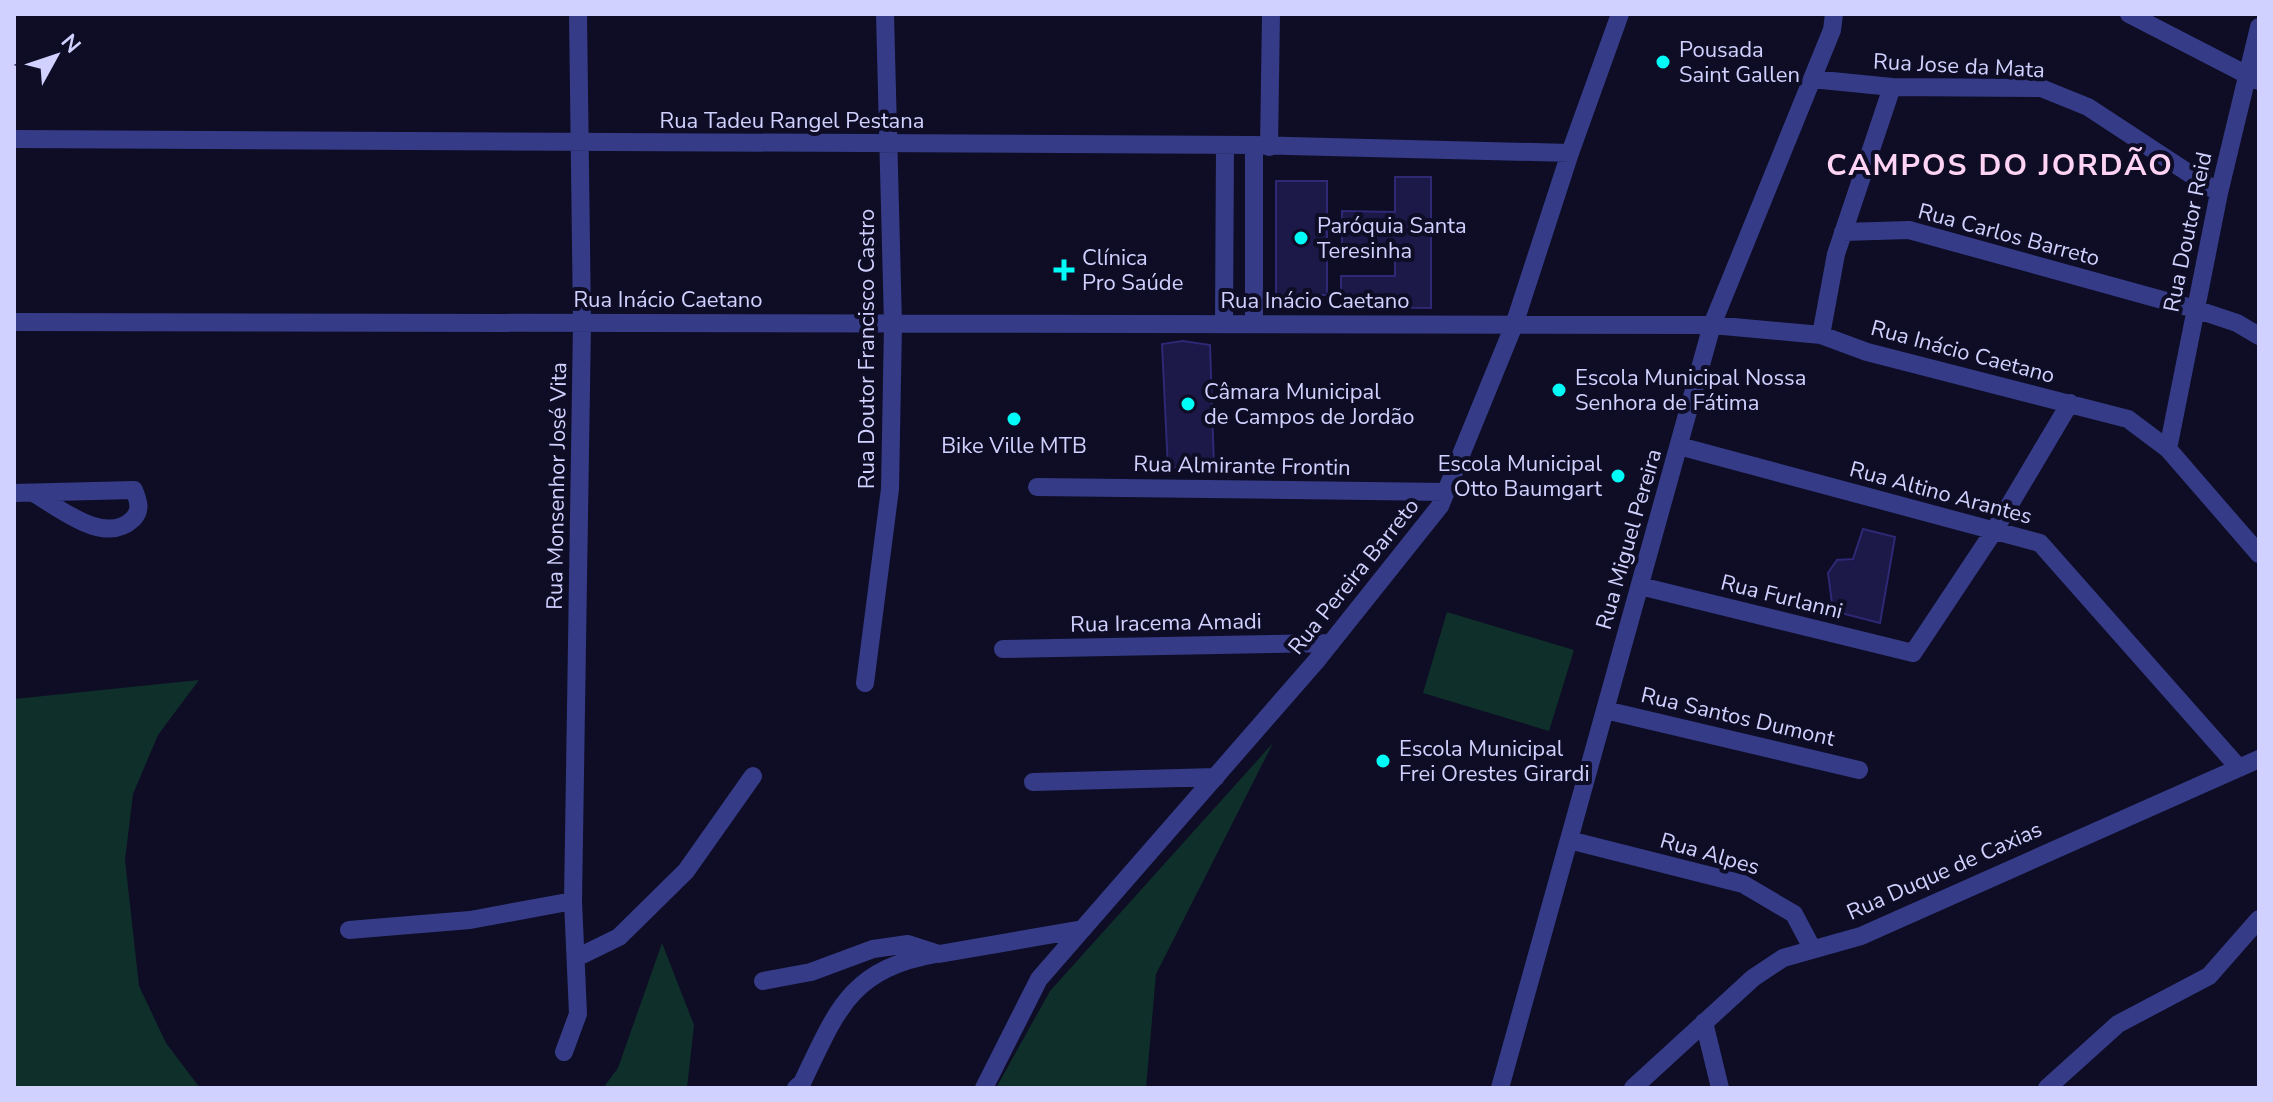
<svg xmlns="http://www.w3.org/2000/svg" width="2273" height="1102" font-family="'Nunito Sans',sans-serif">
<rect width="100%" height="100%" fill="#0e0d25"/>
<path fill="#0f2f2a" d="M1447 612 1574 650 1549 731 1423 693Z
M199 680 158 735 133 794 125 860 139 986 166 1043 200 1088H14V699Z
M1273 743 1156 974 1146 1088H996L1050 991Z
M662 943 694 1025 687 1088H603L618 1068Z"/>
<path fill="#1c1847" stroke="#2e2875" stroke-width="2" d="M1395 177H1431V308L1341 307V276H1395V247L1342 246V211L1395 212Z
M1276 181H1327V295H1276Z
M1183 341 1210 345 1214 467 1190 464 1168 469 1162 344Z
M1863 529 1895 537 1880 623 1833 611 1828 573 1837 560 1853 559Z"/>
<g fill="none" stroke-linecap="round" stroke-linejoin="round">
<path stroke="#353b87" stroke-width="18" d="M2129 14 2259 81
M1812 79 1892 87 2041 88 2088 107 2219 193
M14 139 1254 145 1570 153
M1269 147 1271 14
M1843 232 1909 230 2195 309 2237 323 2259 336
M14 322 1712 325 1821 335 1867 352 2128 419 2168 449 2259 554
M1254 323V145
M1224 324 1225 145
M1821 335 1836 254 1892 87
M1679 446 2040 543 2239 768
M2168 449 2219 193 2259 27
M1037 487 1446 492
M14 493 134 490C138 500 142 510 133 519 105 546 61 509 35 494
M1640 586 1913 653 1994 531 2070 403
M1003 649 1331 643
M865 683 890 489 893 324 885 14
M1605 710 1859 770
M1033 782 1216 777
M1569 840 1743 884 1794 914 1812 948
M349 930 470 920 573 901
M576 958 619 937 686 871 753 776
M763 981 811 972 873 949 908 944 939 954 1083 929
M1704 1022 1720 1088
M564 1052 578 1014 573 901 582 323 578 14
M796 1088 802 1083C837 1010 850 969 936 954
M984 1088 1039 979 1318 659 1440 506 1514 325 1570 153 1620 14
M1500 1088 1712 325 1832 30 1834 14
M1633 1088 1753 978 1783 958 1861 936 2259 759
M2047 1088 2118 1024 2209 976 2259 919"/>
</g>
<g fill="#00fcf7" stroke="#0e0d25" stroke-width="3">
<circle cx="1663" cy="62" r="8"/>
<circle cx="1301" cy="238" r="8"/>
<path d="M1060 258h8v8h8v8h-8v8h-8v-8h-8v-8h8z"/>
<circle cx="1559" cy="390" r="8"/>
<circle cx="1188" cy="404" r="8"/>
<circle cx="1014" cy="419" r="8"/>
<circle cx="1618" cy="476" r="8"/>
<circle cx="1383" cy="761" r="8"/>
</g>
<g text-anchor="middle" stroke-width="8" stroke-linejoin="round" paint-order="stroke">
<g font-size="22" fill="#d1d1ff" stroke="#0e0d25" text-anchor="start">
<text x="1679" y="57">Pousada<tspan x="1679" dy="25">Saint Gallen</tspan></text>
<text x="1317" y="233">Paróquia Santa<tspan x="1317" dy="25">Teresinha</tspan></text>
<text x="1082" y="265">Clínica<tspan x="1082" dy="25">Pro Saúde</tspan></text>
<text x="1575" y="385">Escola Municipal Nossa<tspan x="1575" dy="25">Senhora de Fátima</tspan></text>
<text x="1204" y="399">Câmara Municipal<tspan x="1204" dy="25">de Campos de Jordão</tspan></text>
<text x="1014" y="453" text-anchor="middle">Bike Ville MTB</text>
<text x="1602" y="471" text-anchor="end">Escola Municipal<tspan x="1602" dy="25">Otto Baumgart</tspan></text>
<text x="1399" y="756">Escola Municipal<tspan x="1399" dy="25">Frei Orestes Girardi</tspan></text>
</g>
<g font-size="22" fill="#d1d1ff" stroke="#0e0d25">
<text transform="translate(1959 65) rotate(3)" y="8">Rua Jose da Mata</text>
<text x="792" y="128">Rua Tadeu Rangel Pestana</text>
<text transform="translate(2187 232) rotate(-78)" y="8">Rua Doutor Reid</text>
<text transform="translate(2009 234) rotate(15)" y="8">Rua Carlos Barreto</text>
<text x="668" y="307">Rua Inácio Caetano</text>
<text x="1315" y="308">Rua Inácio Caetano</text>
<text transform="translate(866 349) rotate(-90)" y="8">Rua Doutor Francisco Castro</text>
<text transform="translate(1963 351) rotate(15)" y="8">Rua Inácio Caetano</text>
<text transform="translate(1242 465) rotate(1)" y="8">Rua Almirante Frontin</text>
<text transform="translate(556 486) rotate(-89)" y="8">Rua Monsenhor José Vita</text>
<text transform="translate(1941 492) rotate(15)" y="8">Rua Altino Arantes</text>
<text transform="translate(1628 539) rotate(-74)" y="8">Rua Miguel Pereira</text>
<text transform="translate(1353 576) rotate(-51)" y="8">Rua Pereira Barreto</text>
<text transform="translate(1782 596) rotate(14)" y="8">Rua Furlanni</text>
<text transform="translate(1166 622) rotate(-1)" y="8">Rua Iracema Amadi</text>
<text transform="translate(1738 716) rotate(13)" y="8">Rua Santos Dumont</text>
<text transform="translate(1710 853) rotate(16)" y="8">Rua Alpes</text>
<text transform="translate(1944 870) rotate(-24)" y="8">Rua Duque de Caxias</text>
</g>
<g font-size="30" font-weight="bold" letter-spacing="2" fill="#ffd3f4" stroke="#0e0d25">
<text x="2000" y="175">CAMPOS DO JORDÃO</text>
</g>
</g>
<rect width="2273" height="1102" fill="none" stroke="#d1d1ff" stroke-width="32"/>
<g transform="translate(56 56) rotate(50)" stroke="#0e0d25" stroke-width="6" paint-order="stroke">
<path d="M0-6L14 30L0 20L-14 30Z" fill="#d1d1ff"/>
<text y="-12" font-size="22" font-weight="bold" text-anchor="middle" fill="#d1d1ff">N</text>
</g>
</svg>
